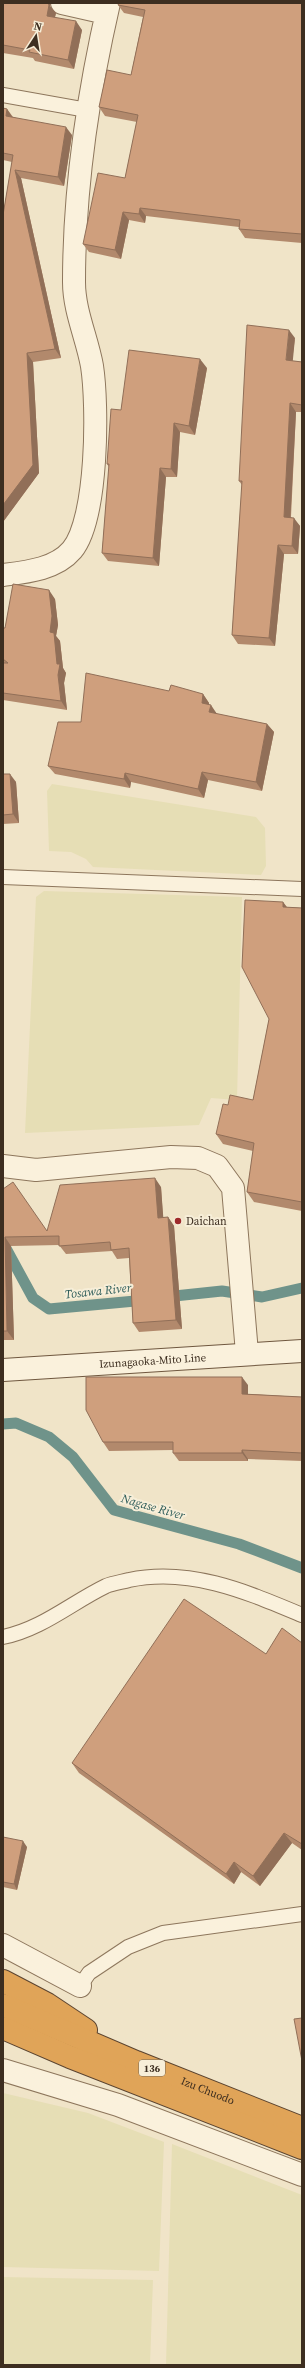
<svg xmlns="http://www.w3.org/2000/svg" width="305" height="2368" font-family="'Source Serif 4',serif">
<rect width="100%" height="100%" fill="#f0e4c8"/>
<path fill="#e6deb5" d="M52 784 256 817 265 828 266 866 261 875 93 867 86 859 71 852 49 851 47 791Z
M44 891 242 897 237 1100 211 1098 199 1125 25 1133 36 897Z
M3 2093 88 2113 164 2142 159 2271 3 2267Z
M172 2144 302 2195V2365H166Z
M3 2277 153 2280 150 2365H3Z"/>
<g fill="none" stroke-linecap="round" stroke-linejoin="round">
<path stroke="#6f938a" stroke-width="11" d="M3 1243 33 1298 49 1309 146 1300
M165 1297 222 1291 262 1297 302 1288
M3 1424 16 1423 49 1437 73 1457 114 1510 239 1544 302 1568"/>
<defs>
<path id="lane" d="M3 95 87 110
M3 877 302 889
M3 1637C42 1629 71 1603 106 1586 113 1583 122 1582 129 1580 190 1567 247 1592 302 1615
M80 1986 89 1973 128 1947 163 1933 302 1914"/>
<path id="street" d="M62 3 106 13
M3 575C27 572 56 569 72 550 98 519 98 405 92 366 87 338 74 311 74 282 74 189 88 94 109 3
M3 1166 36 1170 171 1157 198 1158 217 1166 233 1188 247 1353
M3 1945 80 1986
M3 2070 118 2105 302 2175"/>
<g id="secondary">
<path id="s1" d="M3 1370 302 1351"/>
</g>
<g id="highway">
<path d="M3 1981 47 2004 86 2030"/>
<path id="s2" d="M3 2005 136 2062 302 2128"/>
<path d="M3 2028 70 2057 302 2148"/>
</g>
</defs>
<use href="#lane" stroke="#8d765c" stroke-width="16"/>
<use href="#street" stroke="#8d765c" stroke-width="24"/>
<use href="#secondary" stroke="#6f573f" stroke-width="24"/>
<use href="#highway" stroke="#5b4430" stroke-width="24"/>
<use href="#lane" stroke="#faf1dc" stroke-width="14"/>
<use href="#street" stroke="#faf1dc" stroke-width="22"/>
<use href="#secondary" stroke="#faf1dc" stroke-width="22"/>
<use href="#highway" stroke="#e0a458" stroke-width="22"/>
</g>
<path fill="#b2896c" d="M3 3H51L50 6 56 13 55 17 82 30 74 69 35 61 33 58 3 53Z
M302 3V243L245 238 239 229V227L146 216 145 223 129 220 121 259 89 252 83 244 125 178 137 122 105 116 99 107 131 75 143 17 124 13 118 5Z
M3 108 7 109 13 117 72 135 64 186 21 178 61 358 33 362 39 473 3 522V215L12 162 3 160Z
M295 338 292 361 302 362V412H296L291 517 300 526 298 554H284L275 646 238 644 232 635 242 485 239 481Z
M207 368 195 435 180 432 177 477H166L159 566 108 561 102 553 109 467 107 464 121 410Z
M55 599 58 625 56 636 60 641 63 668 66 673 64 683 67 710 3 700V628H5Z
M169 691 203 694 209 703V705L217 714 267 724 274 732 262 791 208 780 204 798 131 782 130 788 55 774 48 766 81 722Z
M3 752 4 774 16 782 19 823 3 824Z
M283 902 287 907 302 908V1211L254 1202 247 1192 253 1151 223 1144 216 1134 228 1105 253 1100 269 1019Z
M161 1187 163 1218 168 1217 174 1226 182 1329 139 1332 133 1323 129 1258 117 1259 112 1251 66 1254 59 1245 11 1246 14 1340H3V1189L47 1231Z
M248 1385V1394L302 1397V1461L248 1459V1461H179L173 1453V1450L109 1451 103 1442Z
M302 1643V1850L292 1843 260 1886 241 1872 234 1884 79 1773 72 1763 266 1654Z
M3 1837 27 1847 17 1890 3 1887Z"/>
<path fill="#916f58" d="M48 3H51L50 6 56 13 53 25 47 16Z
M76 21 82 30 74 69 68 60Z
M7 109 13 118 6 116Z
M66 127 72 135 64 186 58 177Z
M15 170 21 178 61 358 55 349Z
M140 208 146 216 145 223 139 214Z
M123 212 129 220 121 259 115 250Z
M289 330 295 338 292 369 286 360Z
M27 353 33 362 39 473 3 522V505Z
M200 359 207 368 195 435 189 426Z
M290 403 296 412 290 525 284 517Z
M174 423 180 432 177 477 171 469Z
M160 468 166 477 159 566 153 558Z
M294 518 300 526 298 554 292 546Z
M278 545 284 554 275 646 269 638Z
M49 590 55 599 58 625 56 636 60 641 63 668 66 673 64 683 67 710 61 701 57 664 50 632Z
M203 694 209 703 208 712 202 703Z
M211 705 217 714 209 712Z
M267 724 274 732 262 791 256 782Z
M3 752 4 783 3 782Z
M202 772 208 780 204 798 198 789Z
M125 773 131 782 130 788 124 779Z
M10 774 16 782 19 823 13 814Z
M283 902 290 912 283 907Z
M155 1178 161 1187 164 1227 158 1218Z
M168 1217 174 1226 182 1329 176 1320Z
M5 1237 11 1246 14 1340 7 1331Z
M242 1377 248 1385V1402L242 1394Z
M242 1450 248 1459V1461L242 1453Z
M284 1833 292 1843 260 1886 253 1876Z
M23 1841 27 1847 17 1890 14 1884Z
M234 1862 241 1872 234 1884 226 1874Z"/>
<path fill="#cf9f7d" stroke="#916f58" d="M3 3H48L49 5 47 16 76 21 68 60 29 52 30 50 3 45Z
M119 3H302V234L239 229 240 220 140 208 139 214 123 212 115 250 83 244 98 173 125 178 138 115 99 107 107 70 131 75 145 10 118 5Z
M3 108 7 109 6 116 66 127 58 177 15 170 55 349 27 353 33 465 3 505V215L13 155 3 153Z
M247 325 289 330 286 360 302 362V405L290 403 284 517 294 518 292 546 278 545 269 638 232 635 242 481H239Z
M129 350 200 359 189 426 174 423 171 469 160 468 153 558 102 553 109 464H107L111 409 121 410Z
M13 584 49 590 52 616 50 632 54 633 57 664H60L58 675 61 701 3 693V663H8L3 659V628H5Z
M86 673 169 691 171 685 203 694 202 703 211 705 209 712 267 724 256 782 202 772 198 789 125 773 124 779 48 766 58 722H81Z
M3 774H10L13 814 3 815Z
M245 900 283 902V907L302 908V1202L247 1192 254 1143 216 1134 223 1104 228 1105 230 1095 253 1100 269 1019 242 967Z
M155 1178 158 1218 168 1217 176 1320 133 1323 129 1248 111 1250 110 1242 59 1246V1236L5 1237 7 1331H3V1189L13 1182 47 1231 60 1185Z
M86 1377H242V1394L302 1397V1453L242 1450V1453H173V1442H103L86 1410Z
M184 1599 266 1654 282 1628 302 1643V1844L284 1833 253 1876 234 1862 226 1874 72 1763Z
M3 1837 23 1841 14 1884 3 1882Z
M302 2018V2061L294 2019Z"/>
<circle fill="#9e2a2b" stroke="#f7eed8" stroke-width="1.5" cx="178" cy="1221" r="4"/>
<g text-anchor="middle" stroke-width="4" stroke-linejoin="round" paint-order="stroke">
<rect fill="#f7eed8" stroke="#756857" stroke-width="1" x="139" y="2060" width="26" height="16" rx="3"/>
<g font-size="10" font-weight="bold" fill="#3d2e20">
<text x="152" y="2072">136</text>
</g>
<g font-size="11" fill="#3d2e20" stroke="#f7eed8" text-anchor="start">
<text x="186" y="1225">Daichan</text>
</g>
<g font-size="11" fill="#3d2e20" stroke="#f7eed8">
<text dy="4" stroke="none"><textPath href="#s1" startOffset="150">Izunagaoka-Mito Line</textPath></text>
<text dy="4" stroke="none"><textPath href="#s2" startOffset="222">Izu Chuodo</textPath></text>
</g>
<g font-size="12" font-style="italic" fill="#2f5d5a" stroke="#f7eed8">
<text transform="translate(98 1291) rotate(-6)" y="4">Tosawa River</text>
<text transform="translate(153 1507) rotate(16)" y="4">Nagase River</text>
</g>
</g>
<rect width="305" height="2368" fill="none" stroke="#3d2e20" stroke-width="8"/>
<g transform="translate(36 36) rotate(12)" stroke="#f7eed8" stroke-width="3" paint-order="stroke">
<path d="M0-3L7 15L0 10L-7 15Z" fill="#3d2e20"/>
<text y="-6" font-size="11" font-weight="bold" text-anchor="middle" fill="#3d2e20">N</text>
</g>
</svg>
